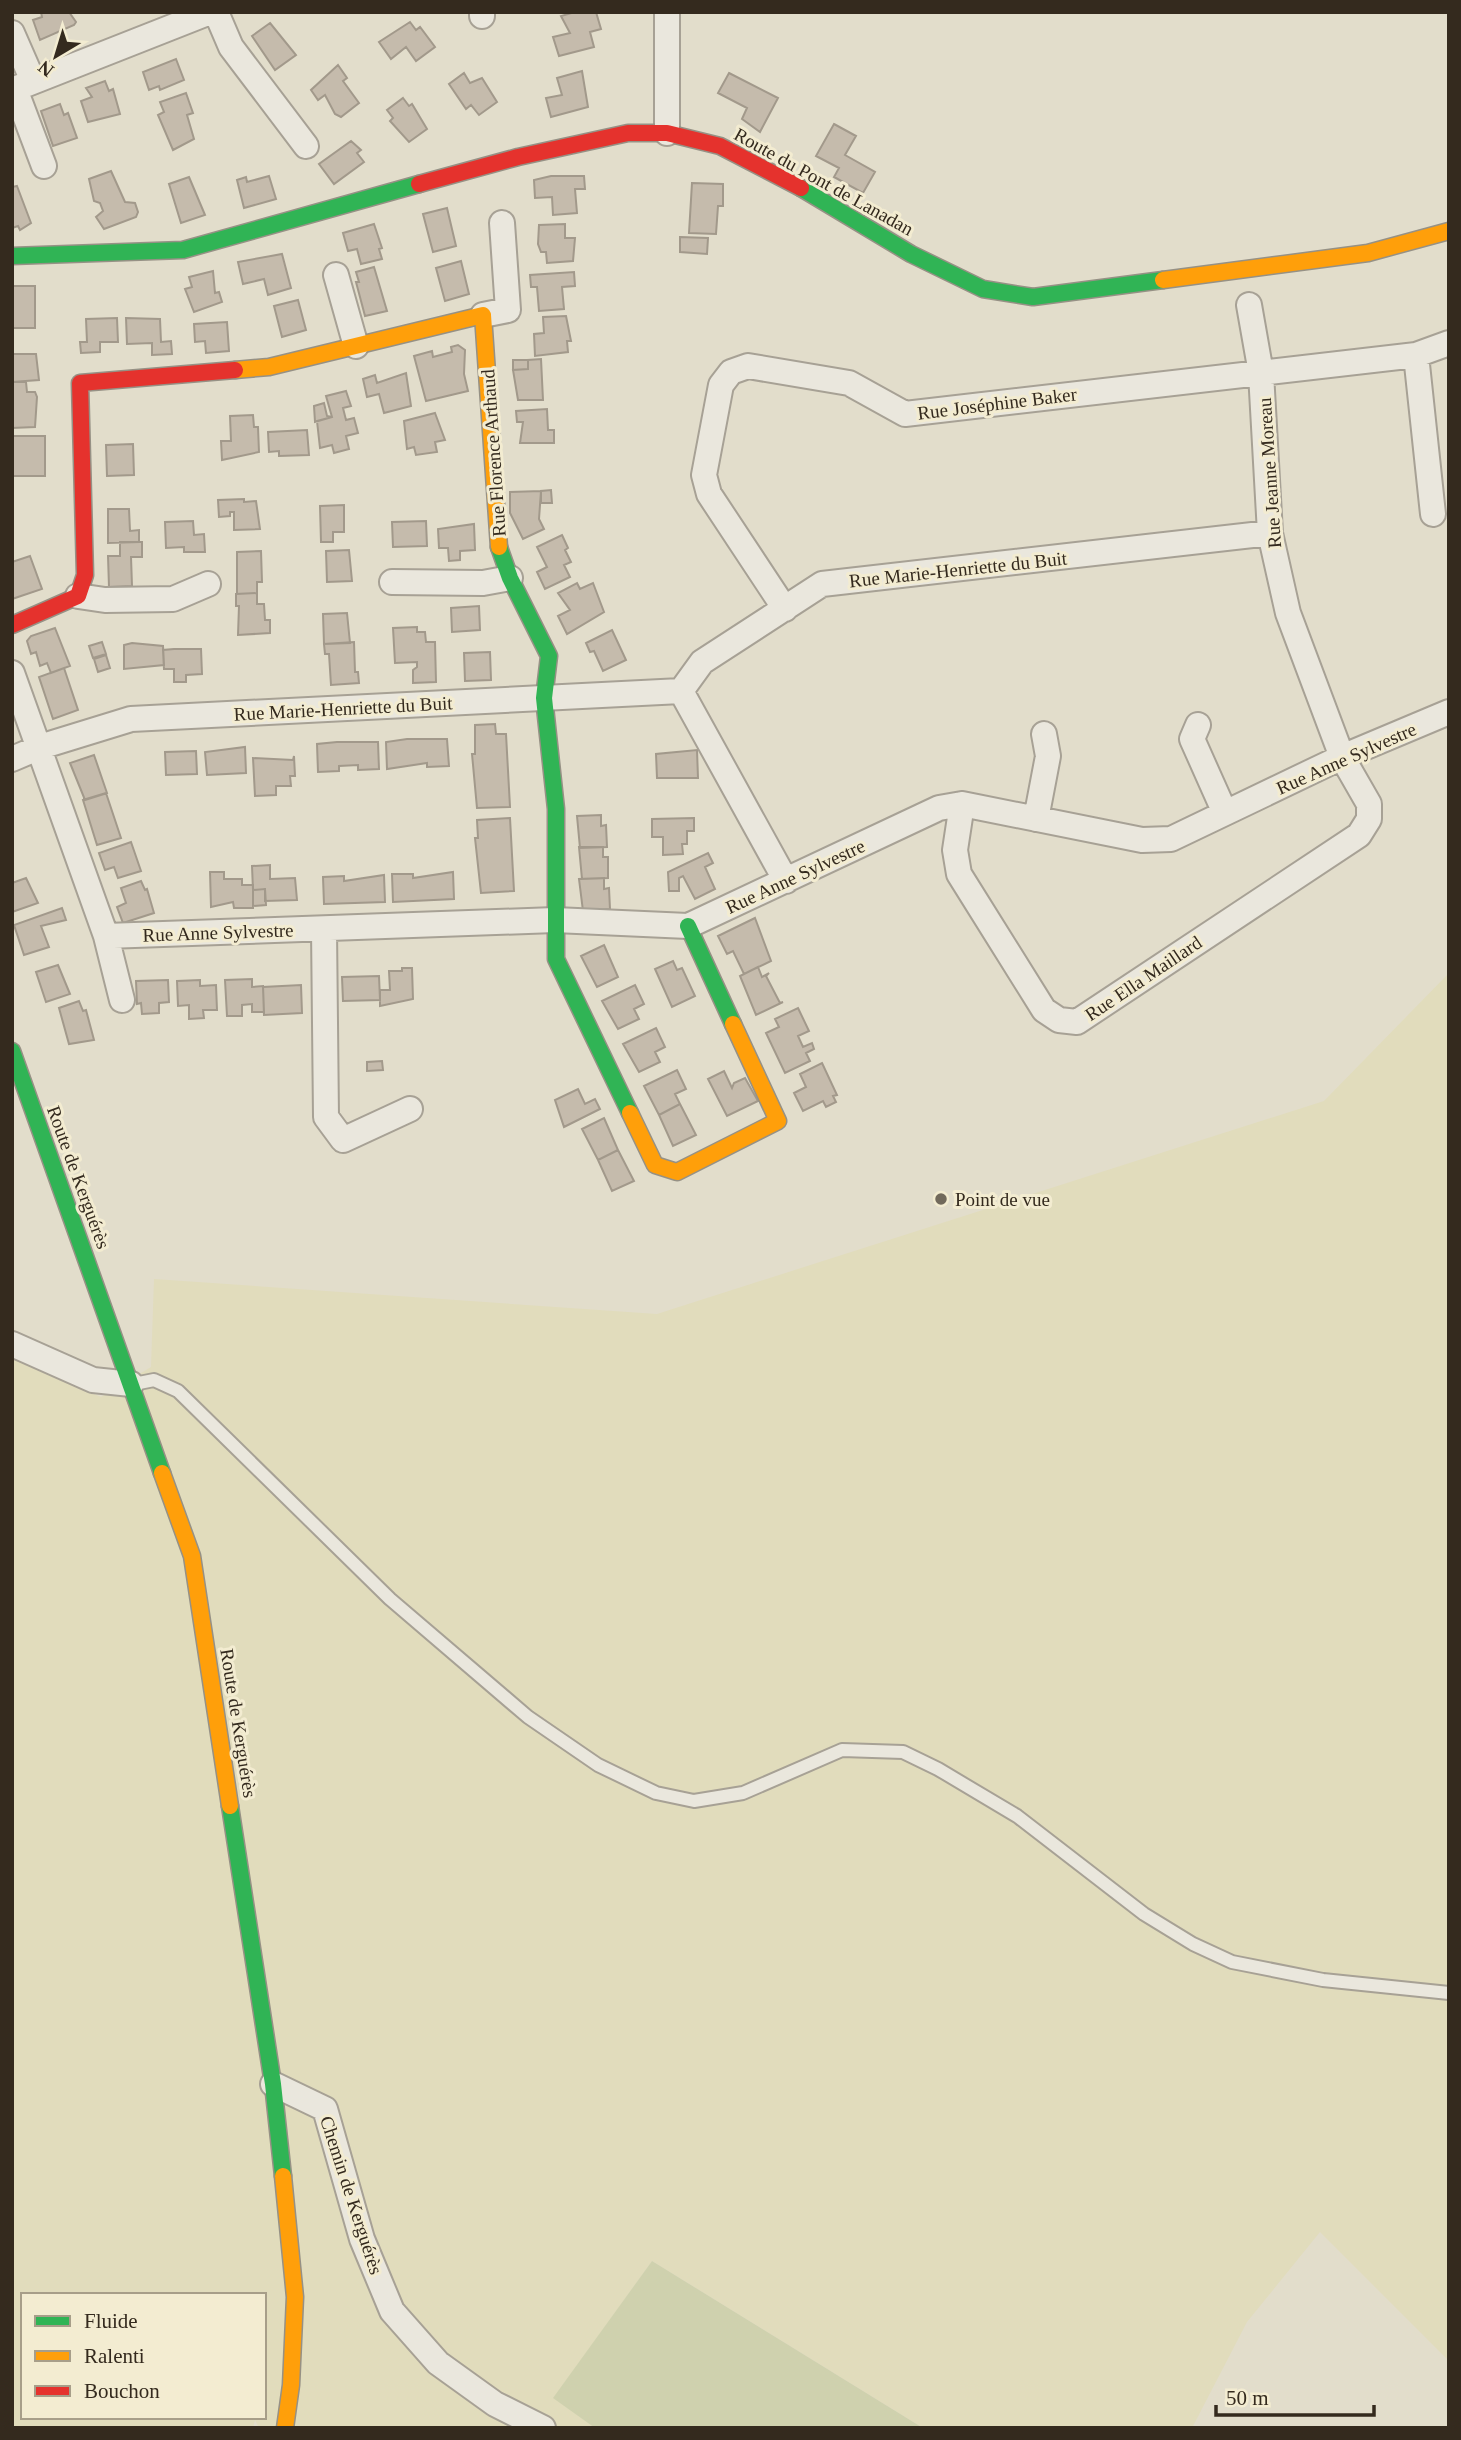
<svg xmlns="http://www.w3.org/2000/svg" width="1461" height="2440" font-family="Georgia,serif">
<rect width="100%" height="100%" fill="#e2ddcb"/>
<path fill="#e1dcbc" fill-rule="evenodd" d="M1449 973V2361L1320 2232 1247 2322 1192 2428H923L652 2261 554 2398 595 2428H259L255 2420 253 2428H12V1358L101 1397 151 1367 154 1279 657 1314 1324 1101ZM23 2295H264V2417H23Z"/>
<path fill="#cfd1ae" d="M652 2261 923 2428H595L553 2398Z"/>
<path fill="#c5bbac" stroke="#a2998b" stroke-width="2" d="M41 12H69L76 22 74 25 40 40 33 20 42 17Z
M575 12H596L601 29 590 32 594 47 559 56 553 37 570 33 561 16Z
M410 22 416 30 420 27 435 47 416 61 406 47 391 59 379 42Z
M270 23 296 55 275 70 252 36Z
M176 59 184 80 160 90 159 86 149 90 143 72Z
M338 65 347 78 343 81 359 103 341 117 335 114 325 95 318 100 311 90Z
M582 71 588 107 551 117 546 98 562 95 557 78Z
M464 73 470 83 482 78 497 102 479 115 471 105 466 109 449 84Z
M729 73 778 98 760 132 742 119 747 108 718 93Z
M105 81 109 91 113 89 120 114 88 122 81 101 92 97 86 88Z
M186 93 193 113 187 115 194 139 173 150 158 115 164 112 160 102Z
M403 98 409 106 412 104 427 129 409 142 390 121 393 118 387 110Z
M60 104 64 115 68 113 77 138 53 146 41 111Z
M834 124 856 136 845 155 875 172 863 193 834 177 839 168 816 156Z
M351 141 361 150 357 153 364 162 334 184 319 164Z
M111 171 125 202 135 203 138 212 136 217 104 229 96 217 103 211 100 203 94 201 89 179Z
M269 176 276 199 244 208 237 180 246 177 247 182Z
M551 176H584L585 189H575L577 213 553 215 552 197 535 198 534 180Z
M189 177 205 215 181 223 169 184Z
M692 183 723 184V206H718L716 234 689 233Z
M17 186 31 223 20 230 18 226 12 228V187Z
M447 208 456 246 433 252 423 214Z
M374 224 382 248 379 249 382 259 361 264 357 249 348 251 343 233Z
M565 224V238H575L573 261 547 263 546 252H541L538 244 539 225Z
M680 237 708 238 707 254 680 252Z
M282 254 291 288 268 295 264 279 243 284 238 262Z
M461 261 469 294 445 301 436 268Z
M374 267 387 311 365 316 356 282H359L356 272Z
M213 271 215 293 219 292 222 302 194 312 185 289 192 287 189 277Z
M574 272 575 286 562 287 564 309 539 311 537 287H531L530 275Z
M12 286H35V328H12Z
M298 300 306 330 282 337 274 306Z
M566 316 571 341H567L568 352 535 356 534 334 544 333 543 317Z
M117 318 118 342H100V352L81 353 80 342H87L86 319Z
M126 318 160 319 161 342 171 341 172 354 152 355V343L127 344Z
M227 322 229 351 206 353 205 341 195 342 194 324Z
M458 345 465 350 464 374 468 391 426 401 414 356 432 351 433 357 452 352 451 347Z
M12 354H36L39 380 12 382Z
M541 359 543 400H518L513 370 528 369V360Z
M513 360H528V369L513 370Z
M406 373 411 406 384 413 379 394 367 397 363 379 375 375 377 383Z
M12 382H26L27 392H35L37 397 35 427 12 428Z
M346 391 351 406 343 408 346 420 354 418 358 433 346 436 349 449 334 453 332 445 320 448 317 421 332 417 326 396Z
M324 403 327 416 332 417 315 422 314 406Z
M547 409 548 430H554V443H520L523 422H517L516 411Z
M435 413 445 440 435 442 437 452 416 455 414 447 407 449 404 421Z
M253 415 254 427H258L259 452 222 460 221 441H231L230 416Z
M307 430 309 455 279 456V451L269 452 268 432Z
M12 436H45V476H12Z
M133 444 134 475 107 476 106 445Z
M551 490 552 503H541V491Z
M541 491 539 519 544 529 523 539 510 513V492Z
M244 499V502L256 501 260 529 234 530V512H230V516L219 517 218 500Z
M344 505V532H333V542H321L320 506Z
M108 509H129L130 531 139 530V542L108 543Z
M193 521 194 535 204 534 205 552H184V547L166 548 165 522Z
M426 521 427 546 393 547 392 522Z
M474 524 475 550 460 551V560L449 561 448 548H439L438 529Z
M562 535 568 548 565 550 571 562 564 565 570 577 545 589 537 572 547 567 537 547Z
M120 542H142V557H131L132 586 109 587 108 556H120Z
M349 550 352 581 327 582 326 551Z
M261 551 262 582H257V593L237 594V552Z
M30 556 42 589 12 599V562Z
M577 583 580 589 593 583 604 612 567 634 558 616 570 610 558 593Z
M257 593V604H264L265 620H270V633L238 635 239 606H236V594Z
M479 606 480 630 452 632 451 608Z
M347 613 350 643 324 644 323 614Z
M417 627V632H425L426 642H435L436 682 413 683V670L417 667V662L395 663 393 628Z
M55 628 70 666 51 673 47 663 40 666 36 652 31 654 27 641 31 636Z
M612 630 626 660 603 671 594 651 590 652 586 643Z
M102 642 106 654 93 658 89 646Z
M354 642 355 672H358L359 683 331 685 329 654H325L324 644Z
M132 643 163 646 164 665 124 669V645Z
M174 649H201L202 674 186 675V682H174V669H164L163 650Z
M490 652 491 680 465 681 464 653Z
M106 655 110 668 98 672 94 659Z
M64 668 78 710 53 719 39 677Z
M495 724 496 734H506L510 807 477 808 472 754H475V725Z
M407 739H447L449 766 427 767V763L387 769 386 742Z
M337 742H378L379 769 358 770V765L339 766V771L318 772 317 744Z
M245 747 246 773 207 775 205 752Z
M697 750 698 778H657L656 754Z
M196 751 197 774 166 775 165 752Z
M94 755 107 793 85 800 70 763Z
M294 756 295 776H290L291 786H276V795L255 796 253 758 293 760Z
M106 793 121 838 97 845 83 800Z
M601 815V826L606 825 607 847 580 848 577 816Z
M510 818 514 891 481 893 475 838H478L477 820Z
M694 818V831H687V844H682L683 854 663 855V837H652V819Z
M131 842 141 871 118 878 114 867 105 870 99 853Z
M579 847H603V857H608V878L582 879Z
M708 853 713 863 705 867 715 889 695 899 683 876 679 878V891H669L668 872Z
M270 865V879L295 878 297 900 265 901V889L253 890 252 866Z
M210 872H224V879H242V885H253V908H234L233 902 211 907Z
M453 872 454 899 393 902 392 874H413V878Z
M384 875 385 902 324 904 323 877 344 876V881Z
M26 878 38 903 12 912V883Z
M604 878V889L609 888 610 909 583 911 579 879Z
M141 881 145 890 147 889 154 913 123 923 117 907 126 903 121 888Z
M265 889 266 905 253 906V890Z
M62 908 66 920 41 926 49 947 24 955 14 925Z
M755 918 771 961 744 974 733 951 727 954 718 936Z
M604 945 618 977 597 987 581 956Z
M673 961 677 970 682 968 695 996 672 1007 655 969Z
M58 965 70 994 46 1002 36 972Z
M758 967 762 977 769 973 766 976 780 1003 783 1002 756 1015 740 976Z
M402 968H412L413 999 380 1006V990H390L389 971H402Z
M379 976 380 1000 343 1001 342 977Z
M252 979V987L263 986 264 1012H252V1004L242 1005V1016H227L225 980Z
M168 980 169 1002 159 1003V1013L142 1014 141 1003 137 1004 136 981Z
M200 980V986L216 985 217 1010H203L204 1018 189 1019V1005L178 1006 177 981Z
M301 985 302 1013 264 1015 263 987Z
M635 985 644 1004 634 1009 639 1019 618 1029 602 1001Z
M79 1001 83 1011 86 1010 94 1040 69 1044 59 1008Z
M798 1008 809 1031 798 1036 803 1047 812 1043 814 1049 806 1053 810 1061 785 1073 766 1033 779 1027 775 1019Z
M656 1028 665 1047 655 1052 660 1062 639 1072 623 1044Z
M382 1061 383 1070 367 1071V1062Z
M822 1063 837 1095 833 1096 836 1102 826 1107 823 1101 803 1111 794 1093 806 1087 800 1074Z
M677 1070 686 1089 675 1094 680 1104 659 1115 644 1086Z
M724 1071 732 1088 734 1083 745 1078 758 1101 727 1116 708 1079Z
M578 1089 585 1104 595 1099 600 1109 564 1127 555 1100Z
M680 1104 696 1135 673 1146 659 1115Z
M604 1118 618 1150 598 1160 582 1129Z
M618 1150 634 1181 612 1191 598 1160Z"/>
<g fill="none" stroke-linecap="round" stroke-linejoin="round">
<defs>
<path id="lane" d="M134 1384 154 1380 178 1391 390 1599 528 1717 598 1765 656 1793 694 1801 743 1793 842 1750 903 1752 938 1769 1017 1816 1144 1914 1193 1944 1232 1962 1323 1980 1449 1993"/>
<path id="street" d="M216 12 231 47 306 146
M482 12V16
M667 12V133
M12 33 33 81
M15 89 44 166
M12 90 210 12
M336 275 356 346
M483 315 508 310 502 223
M1416 355 1433 514
M392 582 483 583 510 578
M78 596 105 600 173 599 208 584
M785 609 709 494 704 475 721 385 731 372 748 366 849 383 905 414 1416 355 1449 343
M12 673 106 936 122 1000
M681 691 702 662 822 584 1270 533
M1198 725 1192 739 1225 813
M12 759 40 747 131 719 681 691 786 881
M962 804 955 850 959 874 1044 1010 1059 1020 1077 1022 1359 835 1369 819V804L1342 757 1288 613 1270 533 1261 373 1249 305
M1036 819 1048 756 1044 734
M324 929 326 1117 343 1140 410 1109
M106 936 555 920 688 926 939 808 962 804 1142 840 1171 839 1342 757 1449 712
M12 1344 93 1380 131 1384
M273 2084 325 2109 362 2239 392 2311 438 2363 495 2404 543 2428"/>
<path id="fast" d="M801 188 911 254 983 289 1033 297 1163 280
M12 256 183 250 419 184
M499 547 510 578 549 656 544 698 556 809V959L630 1113
M688 926 733 1024
M12 1051 162 1473
M230 1806 273 2084 283 2176"/>
<path id="slow" d="M1163 280 1368 253 1449 231
M235 370 269 367 483 315 499 547
M630 1113 655 1165 677 1172 778 1121 733 1024
M162 1473 192 1556 230 1806
M283 2176 295 2297 291 2385 285 2428"/>
<path id="jam" d="M419 184 518 157 628 133H667L720 146 801 188
M12 625 78 596 85 575 80 383 235 370"/>
</defs>
<use href="#lane" stroke="#a7a195" stroke-width="16"/>
<use href="#street" stroke="#a7a195" stroke-width="28"/>
<use href="#fast" stroke="#969185" stroke-width="19"/>
<use href="#slow" stroke="#969185" stroke-width="19"/>
<use href="#jam" stroke="#969185" stroke-width="19"/>
<use href="#lane" stroke="#eae7dd" stroke-width="12"/>
<use href="#street" stroke="#eae7dd" stroke-width="24"/>
<use href="#fast" stroke="#30b455" stroke-width="16"/>
<use href="#slow" stroke="#ff9f0a" stroke-width="16"/>
<use href="#jam" stroke="#e5322d" stroke-width="16"/>
</g>
<circle fill="#71695b" stroke="#f3ecd1" stroke-width="2.5" cx="941" cy="1199" r="7"/>
<g text-anchor="middle" stroke-width="6" stroke-linejoin="round" paint-order="stroke">
<g font-size="19" fill="#342a1e" stroke="#f3ecd1">
<text transform="translate(824 181) rotate(29)" y="7">Route du Pont de Lanadan</text>
<text transform="translate(997 403) rotate(-7)" y="7">Rue Joséphine Baker</text>
<text transform="translate(493 453) rotate(-94)" y="7">Rue Florence Arthaud</text>
<text transform="translate(1269 473) rotate(-94)" y="7">Rue Jeanne Moreau</text>
<text transform="translate(958 569) rotate(-6)" y="7">Rue Marie-Henriette du Buit</text>
<text transform="translate(343 708) rotate(-3)" y="7">Rue Marie-Henriette du Buit</text>
<text transform="translate(1346 758) rotate(-24)" y="7">Rue Anne Sylvestre</text>
<text transform="translate(795 876) rotate(-25)" y="7">Rue Anne Sylvestre</text>
<text transform="translate(218 932) rotate(-2)" y="7">Rue Anne Sylvestre</text>
<text transform="translate(1143 978) rotate(-34)" y="7">Rue Ella Maillard</text>
<text transform="translate(79 1177) rotate(70)" y="7">Route de Kerguérès</text>
<text transform="translate(239 1723) rotate(81)" y="7">Route de Kerguérès</text>
<text transform="translate(352 2195) rotate(72)" y="7">Chemin de Kerguérès</text>
</g>
<g font-size="19" fill="#342a1e" stroke="#f3ecd1" text-anchor="start">
<text x="955" y="1206">Point de vue</text>
</g>
</g>
<rect width="1461" height="2440" fill="none" stroke="#342a1e" stroke-width="28"/>
<rect x="21" y="2293" width="245" height="126" fill="#f3ecd1" stroke="#a79e89" stroke-width="2"/>
<rect x="35" y="2316" width="35" height="10" fill="#30b455" stroke="#a79e89" stroke-width="2"/>
<text x="84" y="2328" font-size="21" fill="#342a1e">Fluide</text>
<rect x="35" y="2351" width="35" height="10" fill="#ff9f0a" stroke="#a79e89" stroke-width="2"/>
<text x="84" y="2363" font-size="21" fill="#342a1e">Ralenti</text>
<rect x="35" y="2386" width="35" height="10" fill="#e5322d" stroke="#a79e89" stroke-width="2"/>
<text x="84" y="2398" font-size="21" fill="#342a1e">Bouchon</text>
<g transform="translate(56 56) rotate(218)" stroke="#f3ecd1" stroke-width="5" paint-order="stroke">
<path d="M0-5L12 26L0 18L-12 26Z" fill="#342a1e"/>
<text y="-10" font-size="19" font-weight="bold" text-anchor="middle" fill="#342a1e">N</text>
</g>
<path d="M1216 2405v10h158v-10" fill="none" stroke="#342a1e" stroke-width="3.5"/>
<text x="1226" y="2405" font-size="21" fill="#342a1e" stroke="#f3ecd1" stroke-width="5" paint-order="stroke">50 m</text>
</svg>
